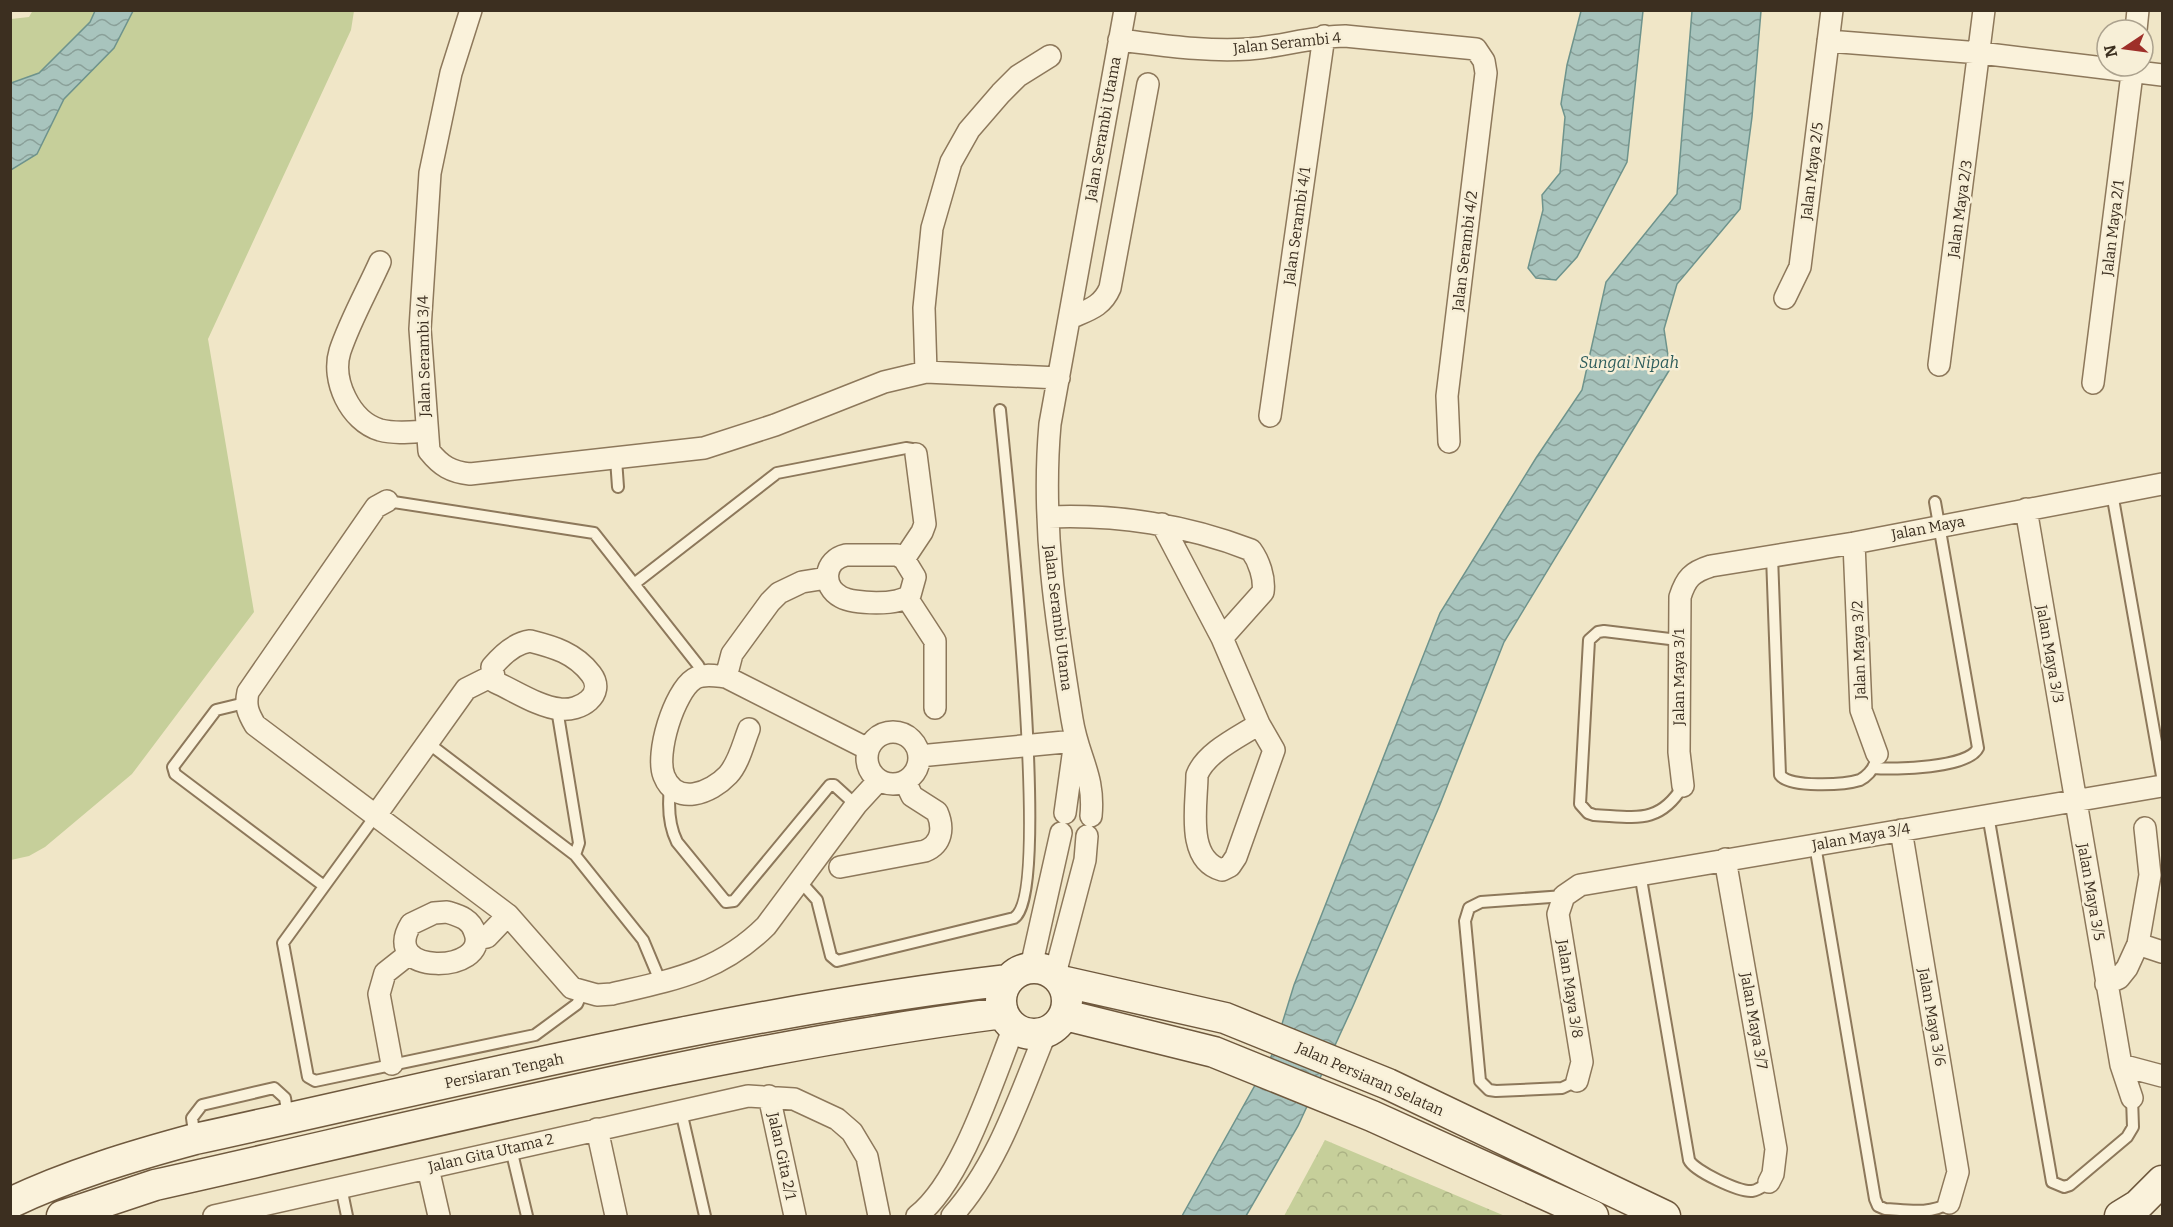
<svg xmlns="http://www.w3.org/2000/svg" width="2173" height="1227" font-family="Bitter,serif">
<defs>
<pattern id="forest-crowns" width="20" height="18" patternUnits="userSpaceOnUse" patternTransform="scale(1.5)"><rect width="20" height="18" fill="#c6cf9a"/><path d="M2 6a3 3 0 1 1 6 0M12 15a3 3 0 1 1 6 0" fill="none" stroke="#abb284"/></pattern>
<pattern id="water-waves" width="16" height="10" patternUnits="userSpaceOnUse" patternTransform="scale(1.5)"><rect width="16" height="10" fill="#a8c4bd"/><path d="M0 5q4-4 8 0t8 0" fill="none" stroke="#8aa099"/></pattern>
</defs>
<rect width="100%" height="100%" fill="#f0e6c7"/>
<path fill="#c6cf9a" d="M33 10 354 11 351 30 208 339 254 612 132 774 45 847 29 856 11 860V19L29 17Z"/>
<path fill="url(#forest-crowns)" d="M1325 1140 1505 1216H1284Z"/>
<path fill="url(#water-waves)" stroke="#6e938c" stroke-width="1.5" d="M95 11H133L114 48 64 99 37 154 11 170V83L39 73 90 22Z
M1581 11H1643L1627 162 1577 257 1556 280 1536 278 1528 268 1543 210 1542 195 1560 173 1565 117 1561 104 1567 65Z
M1692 11H1761L1752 117 1740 209 1677 284 1664 329 1670 369 1504 642 1439 807 1353 1006 1298 1126 1246 1216H1182L1273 1053 1294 985 1440 613 1536 458 1582 390 1606 282 1677 194Z"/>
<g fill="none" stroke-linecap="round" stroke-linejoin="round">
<defs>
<path id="lane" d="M616 459 618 487
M2112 493 2162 776
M387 501 594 533 698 665 703 675
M1772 556 1780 775C1790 788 1844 785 1860 780 1866 777 1873 770 1875 763
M634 584 777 473 906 448 912 449 916 454
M1678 640 1604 631 1598 632 1589 640 1580 804 1588 813 1594 815C1635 817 1659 825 1683 786
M245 703 216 710 173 767 175 774 324 886
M557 709 579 843 575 855
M428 743 575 855 643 940 661 983
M1874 768C1894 770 1969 768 1978 748L1935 502
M670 788C668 806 669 826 677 842L726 902 734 901 830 785H834L856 805
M376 815 283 943 308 1077 315 1081 535 1035 577 1004 583 991
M1988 815 2052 1182 2064 1187 2070 1185 2127 1137 2133 1127 2132 1098
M1815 845 1875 1199 1878 1206 1885 1209C1906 1210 1930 1215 1949 1203
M1640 873 1689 1160C1694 1171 1739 1192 1752 1191 1759 1190 1763 1186 1769 1182
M799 880 817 900 831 956 837 961 1014 918C1053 894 1006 474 1000 410
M1564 896 1481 902 1469 908 1465 921 1480 1081 1489 1090 1496 1091 1562 1088 1577 1081
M681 1111 705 1216
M195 1139 192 1118 202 1105 274 1088 285 1098 288 1117
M511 1149 527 1216
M341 1187 347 1216"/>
<path id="street" d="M471 10 451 73 430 173 420 329 429 451C441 466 451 472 470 474L704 448 775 425 884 382 926 372 1059 378
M2136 30 2138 10
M1119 40C1162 45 1205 52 1249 49 1281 47 1312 36 1345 36L1476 49 1484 61 1486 73 1447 396 1449 442
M1828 41 1980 53 2162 75
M380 262C367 291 350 321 340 351 331 380 350 421 380 430 395 434 411 432 426 431
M1785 298 1800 267 1832 10
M1070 318C1088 310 1102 307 1110 288L1148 84
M1939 365 1984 10
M926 372 924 308 932 228 951 162 969 130 1001 93 1018 76 1050 56
M2093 383 2133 66
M1270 416 1324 36
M387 501 376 507 248 692C245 706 248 713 255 725L508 915 572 988 597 995 612 994C672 980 720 972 766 926L856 805 879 780
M2026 509 2121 1065 2132 1098
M1048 517C1116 514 1187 525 1251 550 1259 561 1265 578 1263 592L1222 638
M1162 524 1222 638 1259 724 1274 750 1236 857 1230 866 1222 870C1185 860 1197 804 1197 775 1206 752 1239 737 1259 724
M1854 543 1861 710 1877 754
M846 555H897L904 559 915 577 910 595C899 606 854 604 841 597 821 586 824 560 846 555Z
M904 559 922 532 925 524 916 454
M907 598 935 641V708
M530 641C554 647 575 653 591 674 607 695 579 712 560 709 539 707 515 691 495 682L492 667C502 655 515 643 530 641Z
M726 677 732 654 770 602 779 593 802 582 827 578
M749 729C743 744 739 763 728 775 711 793 676 807 664 776 655 754 674 692 694 679 703 673 716 676 726 677L868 749
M867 758a26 26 0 1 1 52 0a26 26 0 1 1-52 0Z
M919 756 1075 741
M1683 786 1679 752 1680 597C1686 578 1692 572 1711 566L1854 543 2162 484
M1065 813 1075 741
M376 815 466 689 492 676
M1091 816C1095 775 1078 758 1072 719 1056 621 1041 524 1050 424L1125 10
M1901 830 1958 1172 1949 1203
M1725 859 1776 1149 1773 1174 1769 1182
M840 867 925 851C942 844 944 828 937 812L912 796 905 781
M447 912C460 916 471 919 475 933 490 973 378 977 411 924L434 913Z
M477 939 487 937 508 915
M2138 944 2162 952
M1031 967 1061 833
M1055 974 1085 860 1087 836
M2106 984 2119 978 2127 968 2138 944 2150 875 2145 828
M392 1064 379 994 385 973 409 954
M2121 1065 2162 1076
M1577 1081 1582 1062 1558 914 1564 896 1580 885 2162 786
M769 1096 795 1216
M597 1129 616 1216
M428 1168 439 1216
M214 1216 748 1096 794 1099 837 1119 852 1132 867 1157 879 1216
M917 1216C961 1182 993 1080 1014 1027
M952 1216C998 1165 1020 1095 1046 1032"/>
<path id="secondary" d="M1001 1001a33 33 0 1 1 66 0a33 33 0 1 1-66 0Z
M1061 981 1225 1018 1388 1084 1665 1216
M1065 1015 1214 1052 1372 1116 1593 1216
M10 1203C69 1175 132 1156 195 1139 465 1080 734 1012 1008 980
M62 1216 155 1185C437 1122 717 1050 1003 1013
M2120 1216 2138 1205 2162 1181"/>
</defs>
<use href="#lane" stroke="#8d785b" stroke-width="14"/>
<use href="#street" stroke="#8d785b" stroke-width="24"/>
<use href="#secondary" stroke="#6f593e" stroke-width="33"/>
<use href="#lane" stroke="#faf2db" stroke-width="10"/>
<use href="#street" stroke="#faf2db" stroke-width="21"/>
<use href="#secondary" stroke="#faf2db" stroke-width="30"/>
</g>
<g text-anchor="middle" stroke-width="5" stroke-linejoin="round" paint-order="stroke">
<g font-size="15" fill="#3c2f20" stroke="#f7efd7">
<text transform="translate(1287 43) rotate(-6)" y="5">Jalan Serambi 4</text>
<text transform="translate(1103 129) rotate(-80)" y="5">Jalan Serambi Utama</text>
<text transform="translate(1812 171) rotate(-83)" y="5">Jalan Maya 2/5</text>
<text transform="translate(1960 209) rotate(-82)" y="5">Jalan Maya 2/3</text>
<text transform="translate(1297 226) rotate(-82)" y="5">Jalan Serambi 4/1</text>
<text transform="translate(2113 228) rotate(-83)" y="5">Jalan Maya 2/1</text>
<text transform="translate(1465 251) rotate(-83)" y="5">Jalan Serambi 4/2</text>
<text transform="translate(424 356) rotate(-91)" y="5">Jalan Serambi 3/4</text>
<text transform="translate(1928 528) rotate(-11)" y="5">Jalan Maya</text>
<text transform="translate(1058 618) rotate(83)" y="5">Jalan Serambi Utama</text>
<text transform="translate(1859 650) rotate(-92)" y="5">Jalan Maya 3/2</text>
<text transform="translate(2050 654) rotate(80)" y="5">Jalan Maya 3/3</text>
<text transform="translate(1679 677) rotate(-90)" y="5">Jalan Maya 3/1</text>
<text transform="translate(1861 837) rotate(-10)" y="5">Jalan Maya 3/4</text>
<text transform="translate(2091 892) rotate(80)" y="5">Jalan Maya 3/5</text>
<text transform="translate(1570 989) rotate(81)" y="5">Jalan Maya 3/8</text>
<text transform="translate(1932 1017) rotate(80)" y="5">Jalan Maya 3/6</text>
<text transform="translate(1754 1021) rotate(80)" y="5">Jalan Maya 3/7</text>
<text transform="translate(504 1071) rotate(-12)" y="5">Persiaran Tengah</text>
<text transform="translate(1370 1079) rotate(24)" y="5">Jalan Persiaran Selatan</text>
<text transform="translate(491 1153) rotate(-13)" y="5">Jalan Gita Utama 2</text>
<text transform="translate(782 1156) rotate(78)" y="5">Jalan Gita 2/1</text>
</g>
<g font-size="16" font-style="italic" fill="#2e5d5c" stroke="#f7efd7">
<text x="1629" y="368">Sungai Nipah</text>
</g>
</g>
<rect width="2173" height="1227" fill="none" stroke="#3c2f20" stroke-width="24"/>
<g transform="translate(2125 48) rotate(257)"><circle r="28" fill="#f7efd7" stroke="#aca28e" stroke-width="1.5"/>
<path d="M0-4.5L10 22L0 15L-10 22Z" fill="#9e2f29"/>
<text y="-9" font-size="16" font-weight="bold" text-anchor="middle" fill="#3c2f20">N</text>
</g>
</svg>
